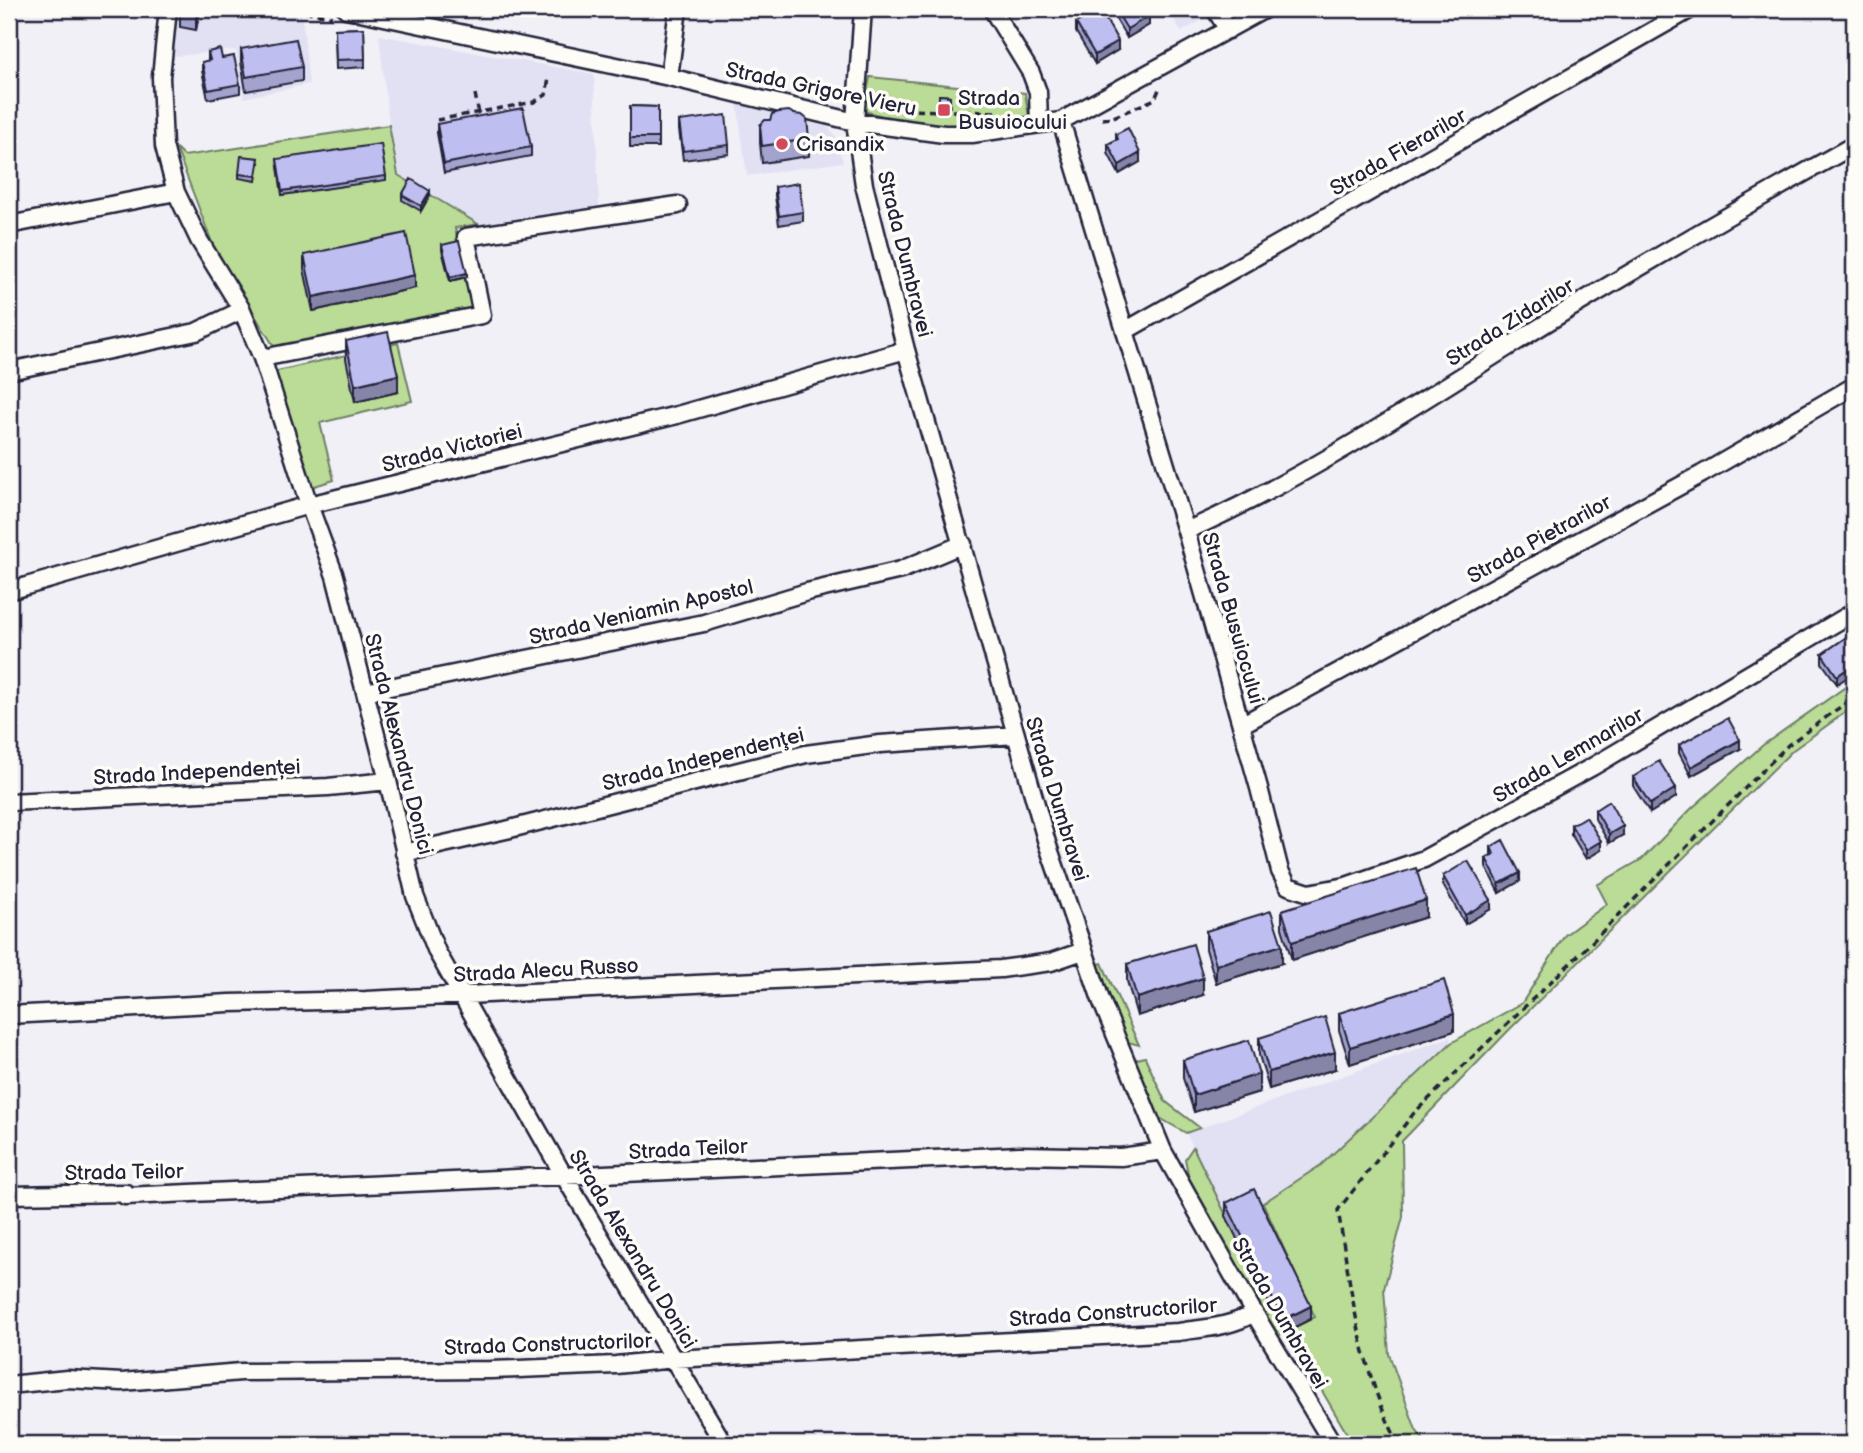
<svg xmlns="http://www.w3.org/2000/svg" width="1863" height="1453" font-family="'Balsamiq Sans',sans-serif">
<rect width="100%" height="100%" fill="#f1f0f6"/>
<filter id="ink" filterUnits="userSpaceOnUse"><feTurbulence type="fractalNoise" baseFrequency=".0143" numOctaves="2"/><feDisplacementMap in="SourceGraphic" scale="14" xChannelSelector="R" yChannelSelector="G"/><feConvolveMatrix kernelMatrix="1 2 1 2 8 2 1 2 1" color-interpolation-filters="sRGB"/></filter>
<g filter="url(#ink)">
<path fill="#e2e1f4" d="M179 9H276L302 14 309 84 244 98 236 50 175 56V26Z
M1168 9H1200L1202 20 1181 32Z
M379 35 594 74 599 206 478 224 398 175 389 125Z
M737 102 822 121 835 135 843 162 747 176Z
M1450 1037 1451 1043 1321 1165 1263 1203 1315 1318 1283 1333 1186 1133Z"/>
<path fill="#badc96" stroke="#6e7f68" stroke-width="2" d="M870 77 1025 93 1029 117 956 128 911 123 863 111Z
M389 125 398 175 478 224 455 228 475 309 275 348 216 253 176 148 184 156Z
M398 343 412 401 320 423 334 480 311 487 273 372Z
M1854 681V706L1793 750 1509 1030 1402 1141 1403 1217 1384 1289 1389 1354 1416 1430 1427 1444H1353L1287 1331 1315 1317 1263 1203 1321 1165 1451 1043 1522 1003 1565 935 1607 904 1597 885 1642 859 1691 809 1763 745Z
M1102 963 1139 1045 1128 1042 1097 965Z
M1145 1057 1165 1101 1200 1128 1186 1133 1158 1117 1134 1060Z
M1193 1147 1283 1333 1276 1337 1189 1178 1185 1159Z"/>
<g fill="none" stroke-linecap="round" stroke-linejoin="round">
<defs>
<path id="minor" d="M168 9 161 77 164 146 176 192 199 240 242 310 262 358 309 505 335 576 388 781 415 896 437 952 564 1176 724 1444
M346 9 669 77 855 122 944 134H972L1061 121 1265 9
M863 9 855 122 864 185 906 350 1047 843 1101 1000 1163 1151 1254 1313 1333 1444
M992 9 1031 73 1038 92 1039 124
M1215 9 1228 30
M669 77 678 9
M1061 121 1186 531 1259 788 1280 871 1288 886 1309 893 1346 886 1424 859 1592 767 1854 612
M9 225 176 192
M1125 331 1691 9
M262 358 482 315 466 237 678 205
M9 371 196 332 242 310
M1186 531C1320 472 1441 387 1566 311 1661 254 1757 199 1854 145
M9 591 309 505 677 415 906 350
M365 692 704 623 807 592 901 570 963 544
M1241 725 1702 474 1854 386
M9 802 328 787 388 781
M404 853 506 830 806 754 880 744 1016 735
M9 1015 229 1003 366 1000 1001 969 1051 962 1083 951
M9 1195 126 1193 125 1196 1020 1155 1121 1157 1163 1151
M9 1385 67 1379 122 1382 241 1372 491 1370 616 1365 674 1359 1178 1332C1204 1328 1231 1327 1254 1313"/>
</defs>
<use href="#minor" stroke="#22223b" stroke-width="21"/>
<path stroke="#22223b" stroke-width="3.5" stroke-dasharray="7 5" stroke-linecap="butt" d="M293 9 332 17
M793 88 840 96
M475 94 480 119
M904 110 997 112
M1102 119 1111 118 1155 99 1160 87
M437 120 534 102 546 95 549 78
M1399 1444C1360 1373 1351 1288 1338 1210L1414 1113 1587 947 1788 745 1854 697"/>
<use href="#minor" stroke="#fdfcf7" stroke-width="16"/>
</g>
<path fill="#a4a3ce" stroke="#22223b" stroke-width="2" d="M180 9H200L196 30 180 27Z
M1111 9H1144L1149 25 1127 38 1111 11Z
M1168 9H1187V12L1182 15 1179 10 1171 15Z
M1076 23 1118 50 1095 64 1076 32Z
M364 28 365 67 336 69 335 29Z
M241 49 302 67V81L246 91 241 62Z
M208 52 222 58 240 84V93L208 99 202 71V62L208 61Z
M939 95 950 96V107L939 106Z
M630 106 658 107V147H630Z
M794 114 809 139V156L762 163 760 143V125Z
M679 121 729 145V154L683 160 679 130Z
M437 124 531 147V156L444 173 437 133Z
M1116 134 1140 162 1119 174 1108 153V144L1116 140Z
M277 159 386 176V180L282 195Z
M259 163 256 181 239 178V174Z
M775 187 803 212V221L779 225 775 196Z
M402 195H430L421 211 402 200Z
M442 245 467 277 450 281 442 250Z
M304 255 415 288 313 311 304 269Z
M346 341 398 392 355 402 346 359Z
M1854 632 1837 684 1822 663V654Z
M1679 745 1740 749 1691 776 1679 753Z
M1633 777 1676 797 1650 813 1633 786Z
M1595 810 1623 835 1609 843 1595 819Z
M1571 825 1601 850 1586 859 1571 834Z
M1491 847 1520 881 1499 893 1486 867V858L1491 855Z
M1443 876 1491 909 1465 924 1443 885Z
M1282 910 1426 917 1292 960 1282 928Z
M1206 931 1282 963 1216 983 1206 949Z
M1127 964 1203 995 1137 1016 1127 981Z
M1339 1013 1454 1031 1350 1064 1339 1030Z
M1259 1038 1335 1069 1269 1089 1259 1055Z
M1183 1060 1259 1092 1194 1112 1183 1078Z
M1226 1203 1311 1319 1283 1333 1226 1216Z"/>
<path fill="#8685a8" stroke="#22223b" stroke-width="2" d="M197 9H200L196 30V12Z
M1171 9H1179V10L1171 15Z
M1182 9H1187V12L1182 15Z
M1149 16V25L1127 38V29Z
M1118 41V50L1095 64V55Z
M1140 153V162L1119 174V165Z
M430 191V195L421 211V206Z
M467 273V277L450 281V277Z
M415 275V288L313 311V297Z
M398 375V392L355 402V385Z
M1854 664V673L1837 684V676Z
M1740 740V749L1691 776V767Z
M1676 788V797L1650 813V804Z
M1623 826V835L1609 843V834Z
M1601 841V850L1586 859V850Z
M1520 873V881L1499 893V884Z
M1426 900V917L1292 960V942Z
M1491 900V909L1465 924V915Z
M1282 945V963L1216 983V965Z
M1203 978V995L1137 1016V998Z
M1454 1014V1031L1350 1064V1047Z
M1335 1052V1069L1269 1089V1072Z
M1259 1074V1092L1194 1112V1095Z
M1311 1306V1319L1283 1333V1320Z"/>
<path fill="#bfbef0" stroke="#22223b" stroke-width="2" d="M180 9H197L196 12 180 10Z
M1100 9 1118 41 1095 55 1076 23Z
M1115 9H1144L1149 16 1127 29Z
M364 28 365 59 336 60 335 29Z
M296 39 302 67 246 77 241 49Z
M220 49 222 58 234 56 240 84 208 90 202 62 210 60 208 52Z
M939 95 950 96V102L939 101Z
M630 106 658 107V138H630Z
M523 108 531 147 444 164 437 124Z
M789 111 794 114 802 115 807 119 809 139 762 146 760 125 765 120H770L772 114 779 112Z
M726 115 729 145 683 151 679 121Z
M1128 128 1140 153 1119 165 1108 144 1118 139 1116 134Z
M381 144 386 176 282 191 277 159Z
M241 156 259 158 256 176 239 174Z
M411 179 430 191 421 206 402 195Z
M799 183 803 212 779 216 775 187Z
M406 233 415 275 313 297 304 255Z
M459 241 467 273 450 277 442 245Z
M388 332 398 375 355 385 346 341Z
M1854 632V664L1837 676 1822 654Z
M1728 718 1740 740 1691 767 1679 745Z
M1659 761 1676 788 1650 804 1633 777Z
M1609 801 1623 826 1609 834 1595 810Z
M1586 817 1601 841 1586 850 1571 825Z
M1503 840 1520 873 1499 884 1486 858 1494 854 1491 847Z
M1468 861 1491 900 1465 915 1443 876Z
M1416 868 1426 900 1292 942 1282 910Z
M1271 911 1282 945 1216 965 1206 931Z
M1193 944 1203 978 1137 998 1127 964Z
M1444 980 1454 1014 1350 1047 1339 1013Z
M1325 1017 1335 1052 1269 1072 1259 1038Z
M1249 1040 1259 1074 1194 1095 1183 1060Z
M1254 1189 1311 1306 1283 1320 1226 1203Z"/>
</g>
<g fill="#d1495b" stroke="#fdfcf7" stroke-width="2.5">
<rect x="937" y="103" width="14" height="14" rx="3.5"/>
<circle cx="782" cy="144" r="7"/>
</g>
<g text-anchor="middle" stroke-width="7" stroke-linejoin="round" paint-order="stroke">
<g font-size="21" fill="#22223b" stroke="#fdfcf7">
<text transform="translate(821 89) rotate(12)" y="7">Strada Grigore Vieru</text>
<text transform="translate(1398 152) rotate(-30)" y="7">Strada Fierarilor</text>
<text transform="translate(905 254) rotate(76)" y="7">Strada Dumbravei</text>
<text transform="translate(1510 322) rotate(-32)" y="7">Strada Zidarilor</text>
<text transform="translate(452 448) rotate(-14)" y="7">Strada Victoriei</text>
<text transform="translate(1539 539) rotate(-29)" y="7">Strada Pietrarilor</text>
<text transform="translate(641 612) rotate(-13)" y="7">Strada Veniamin Apostol</text>
<text transform="translate(1233 618) rotate(74)" y="7">Strada Busuiocului</text>
<text transform="translate(399 744) rotate(76)" y="7">Strada Alexandru Donici</text>
<text transform="translate(1568 755) rotate(-30)" y="7">Strada Lemnarilor</text>
<text transform="translate(703 759) rotate(-14)" y="7">Strada Independenţei</text>
<text transform="translate(197 772) rotate(-3)" y="7">Strada Independenței</text>
<text transform="translate(1057 799) rotate(73)" y="7">Strada Dumbravei</text>
<text transform="translate(546 970) rotate(-3)" y="7">Strada Alecu Russo</text>
<text transform="translate(688 1149) rotate(-3)" y="7">Strada Teilor</text>
<text transform="translate(124 1172) rotate(-1)" y="7">Strada Teilor</text>
<text transform="translate(633 1249) rotate(59)" y="7">Strada Alexandru Donici</text>
<text transform="translate(1113 1312) rotate(-4)" y="7">Strada Constructorilor</text>
<text transform="translate(1280 1313) rotate(60)" y="7">Strada Dumbravei</text>
<text transform="translate(548 1344) rotate(-2)" y="7">Strada Constructorilor</text>
</g>
<g font-size="21" fill="#22223b" stroke="#fdfcf7" text-anchor="start">
<text x="958" y="105">Strada<tspan x="958" dy="24">Busuiocului</tspan></text>
<text x="796" y="151">Crisandix</text>
</g>
</g>
<rect width="1863" height="1453" fill="none" stroke="#fdfcf7" stroke-width="35"/>
<rect x="18" y="18" width="1828" height="1418" fill="none" stroke="#22223b" stroke-width="2.5" filter="url(#ink)"/>
</svg>
